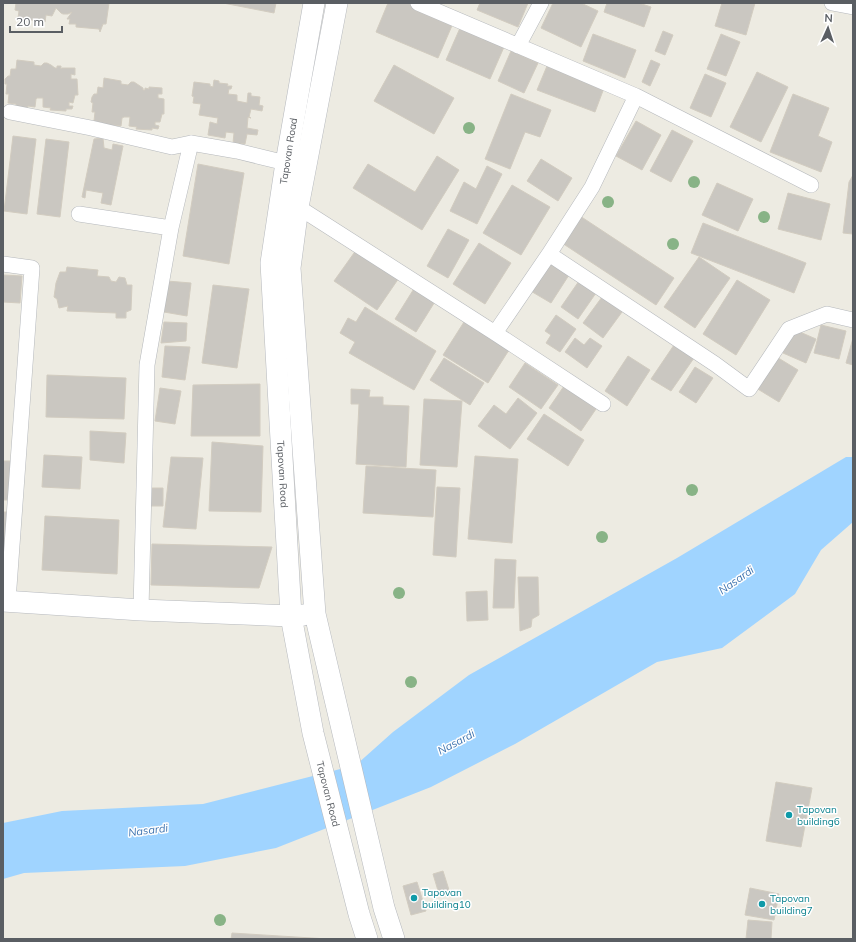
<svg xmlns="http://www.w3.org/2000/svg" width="856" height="942" font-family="Mulish,sans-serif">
<rect width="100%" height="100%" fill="#edebe2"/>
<path fill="#a0d4ff" d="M846 457H853V522L821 550 795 594 722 648 657 662 515 744 431 787 276 848 185 866 24 873 3 879V823L62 811 203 804 356 765 393 732 469 675 677 558Z"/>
<path fill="#cac7c1" stroke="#d2ccc0" d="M16 3H109L106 24H103L100 32 99 29 76 27V24H69L70 19H67L72 12 68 14H63L61 13 56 8 52 16 46 15 45 22 18 18 19 11 15 10Z
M223 3H276L274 13Z
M388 3H410L454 21 438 58 376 32Z
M480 3H528L518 27 477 10Z
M553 3H581L598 11 581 47 541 28Z
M607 3H639L651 7 644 27 604 12Z
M722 3H755L746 35 715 26Z
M460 28 504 47 490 79 446 60Z
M663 31 673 35 665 55 655 51Z
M593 34 636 50 625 78 583 61Z
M721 34 740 42 726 76 707 69Z
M511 51 538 63 524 93 498 81Z
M17 60 34 62V65L41 66 44 63H47L51 65 55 68H57V66H61V69L62 68H75V75L71 74V79H77L78 95H75L73 103 69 102V106H73L72 109H66V111L50 110 51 108 43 107V98H37L36 99 35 107 28 106 27 108 16 107V104L8 103 9 94H6L7 84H5V79L8 76H10L11 69H16Z
M651 60 660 64 650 86 642 82Z
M394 65 454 98 434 134 374 101Z
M547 66 604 88 595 112 537 90Z
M757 72 788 87 761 142 730 127Z
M705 74 726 83 711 117 690 108Z
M104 78 121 81V84L128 85 131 82H134L143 88V90H145V88L149 89V87L162 88V94H158V98L164 99V114H162L160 122H155V125L159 126 158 129 152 128V130L136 129 137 127 129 126 130 117H124L122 118 121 126 114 125V127L102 125V123L94 121 95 112H92L93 103 91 102 92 97 94 94H97L98 87 103 88Z
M214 80 219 81V83L228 84 227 86H232L231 89H229L228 94 237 95V101L247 103 248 93H251V96L260 97 259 105 263 106 262 111 251 109 249 117 251 118 248 117 247 128 258 130 257 135 247 134 245 144 233 143 234 133 226 132 225 138 208 135 210 122 217 124 218 118 199 115 201 104 193 103 194 97 192 96 194 82 210 84V86L213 87Z
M511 94 551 110 540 137 525 132 510 169 485 159Z
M793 94 829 108 818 136 832 142 821 172 770 152Z
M636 121 661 135 642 170 616 156Z
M672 130 693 141 671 182 650 171Z
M13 136 36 139 27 214 4 211Z
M103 138 104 148 112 150 113 144 123 146 111 205 101 203 103 193 86 190 85 198 82 197 94 139Z
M46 139 69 142 60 217 37 214Z
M437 156 459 170 422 230 353 188 368 164 415 192Z
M541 159 572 178 558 201 527 181Z
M198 164 244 173 229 264 183 256Z
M487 166 502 174 477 224 450 211 464 182 476 189Z
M853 175V234L843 233 849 182Z
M717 183 753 199 738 231 702 215Z
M512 185 550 207 521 255 483 233Z
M788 193 830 204 821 240 778 229Z
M580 216 674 278 656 305 562 243Z
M703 223 806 263 794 293 691 253Z
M448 229 469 240 448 278 427 266Z
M479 243 511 263 485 304 453 284Z
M359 246 401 275 377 310 334 281Z
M699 257 730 278 695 328 664 307Z
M548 261 569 275 551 303 529 290Z
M67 267 98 270 97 276 109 277 111 281 116 282 119 277 125 278 127 285H132L131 310 126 312V318H116V313L67 311 68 306 59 308 57 299 54 297 56 283 60 272H66Z
M3 275 22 276 20 303 3 302Z
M737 280 770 300 736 355 703 334Z
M167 281 191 283 187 316 164 312Z
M579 281 596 293 578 319 561 307Z
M213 285 249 289 237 368 202 363Z
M415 287 436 300 416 332 395 319Z
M602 297 622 312 603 338 583 323Z
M365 307 436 351 414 390 349 353 355 342 340 333 348 318 356 322Z
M556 315 576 329 560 352 546 343 551 335 545 331Z
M164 322 187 323 186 341 161 343Z
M464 322 509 350 488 383 443 355Z
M821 325 846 331 839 359 814 353Z
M793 329 816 339 806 363 783 353Z
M575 338 584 345 590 338 602 346 587 368 565 352Z
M853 338V365L846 363Z
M674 345 694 358 671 391 651 379Z
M165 346 190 347 185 380 162 377Z
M628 356 650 370 627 406 605 391Z
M775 356 798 370 779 402 756 388Z
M444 358 484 383 470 405 430 380Z
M525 363 558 385 541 409 509 387Z
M695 367 713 378 696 403 679 392Z
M47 375 126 378 124 419 46 417Z
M260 384V436H191L193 385Z
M564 386 596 409 581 431 549 408Z
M160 388 181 391 175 424 155 421Z
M351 389 370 390 369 397H383V405L409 406 406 467 356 464 359 404H351Z
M518 398 537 413 510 449 478 426 494 405 506 414Z
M424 399 462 401 457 467 420 465Z
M544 414 584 440 568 466 527 439Z
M90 431 126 433 124 463 90 460Z
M212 442 263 446 261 512 209 511Z
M44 455 82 457 80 489 42 487Z
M475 456 518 459 512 543 468 539Z
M171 457 203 458 196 529 163 527Z
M3 461H14L12 500H3Z
M366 466 436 470 433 517 363 513Z
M437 487 460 488 456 557 433 555Z
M147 488H163V506H147Z
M3 512H10L8 552H3Z
M45 516 119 520 117 574 42 570Z
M152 544 272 547 259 588 151 585Z
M495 559 516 560 514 608H493Z
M518 577H538L539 615 532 619 531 627 520 631Z
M487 591 488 620 467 621 466 592Z
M776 782 812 788 801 847 766 841Z
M443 871 449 890 439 894 433 874Z
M417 882 426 911 411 915 403 886Z
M750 888 779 894 774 920 745 915Z
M748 920 772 922 771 939H746Z
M232 933 328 939H231Z"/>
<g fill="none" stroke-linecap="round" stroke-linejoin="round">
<defs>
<path id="street" d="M418 3 636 96 592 187 549 254 495 333
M832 3 853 7
M518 46 541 3
M636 96 811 185
M10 112 91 128 172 147 191 143 237 151 286 163
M298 207 495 333 603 404
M79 214 171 228
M549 254 715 364 749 389 789 329 827 314 853 320
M3 264 32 268 8 601
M141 610 147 365 171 228 191 143"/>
<g id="secondary">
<path id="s1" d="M314 3 286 163 271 263 291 616 313 733 359 914 367 939"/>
<path d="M337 3 298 207 290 268 315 614 384 908 394 939"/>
<path d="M3 601 141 610 291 616 304 615"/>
</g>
</defs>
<use href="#street" stroke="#b5b8bc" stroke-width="16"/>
<use href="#secondary" stroke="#b6b9be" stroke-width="22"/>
<use href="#street" stroke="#fff" stroke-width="15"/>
<use href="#secondary" stroke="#fff" stroke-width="21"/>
</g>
<g fill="#88b386">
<circle cx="469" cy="128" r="6"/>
<circle cx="694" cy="182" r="6"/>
<circle cx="608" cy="202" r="6"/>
<circle cx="764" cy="217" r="6"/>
<circle cx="673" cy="244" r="6"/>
<circle cx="692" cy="490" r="6"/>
<circle cx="602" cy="537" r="6"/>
<circle cx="399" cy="593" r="6"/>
<circle cx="411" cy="682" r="6"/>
<circle cx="220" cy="920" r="6"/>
</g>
<g fill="#0f9aa8" stroke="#fff" stroke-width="1.5">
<circle cx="789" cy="815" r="4"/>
<circle cx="414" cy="898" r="4"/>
<circle cx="762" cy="904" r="4"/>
</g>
<g text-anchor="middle" stroke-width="3" stroke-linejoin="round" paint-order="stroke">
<g font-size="10" fill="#5a5e63" stroke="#fff">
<text transform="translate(288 151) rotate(-81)" y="4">Tapovan Road</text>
<text dy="4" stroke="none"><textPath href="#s1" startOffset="475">Tapovan Road</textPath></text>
<text dy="4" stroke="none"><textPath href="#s1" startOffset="799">Tapovan Road</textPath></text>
</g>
<g font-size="10" fill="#0d838f" stroke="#fff" text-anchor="start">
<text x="797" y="813">Tapovan<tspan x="797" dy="12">building6</tspan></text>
<text x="422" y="896">Tapovan<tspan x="422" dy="12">building10</tspan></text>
<text x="770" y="902">Tapovan<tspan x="770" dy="12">building7</tspan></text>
</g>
<g font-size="11" font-style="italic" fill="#3e74b0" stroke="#fff">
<text transform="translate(736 580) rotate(-35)" y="4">Nasardi</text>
<text transform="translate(456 742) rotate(-28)" y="4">Nasardi</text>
<text transform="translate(148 830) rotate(-7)" y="4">Nasardi</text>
</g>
</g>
<rect width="856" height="942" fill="none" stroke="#5a5e63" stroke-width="8"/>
<g transform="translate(828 28) rotate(3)" stroke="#ffffff" stroke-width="3" paint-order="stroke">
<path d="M0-3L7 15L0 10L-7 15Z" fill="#5a5e63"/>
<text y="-6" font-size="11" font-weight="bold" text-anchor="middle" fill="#5a5e63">N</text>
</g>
<path d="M10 26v6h52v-6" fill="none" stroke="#5a5e63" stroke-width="2"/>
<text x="16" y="26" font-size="12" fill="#5a5e63" stroke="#ffffff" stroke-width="3" paint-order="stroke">20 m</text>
</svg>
